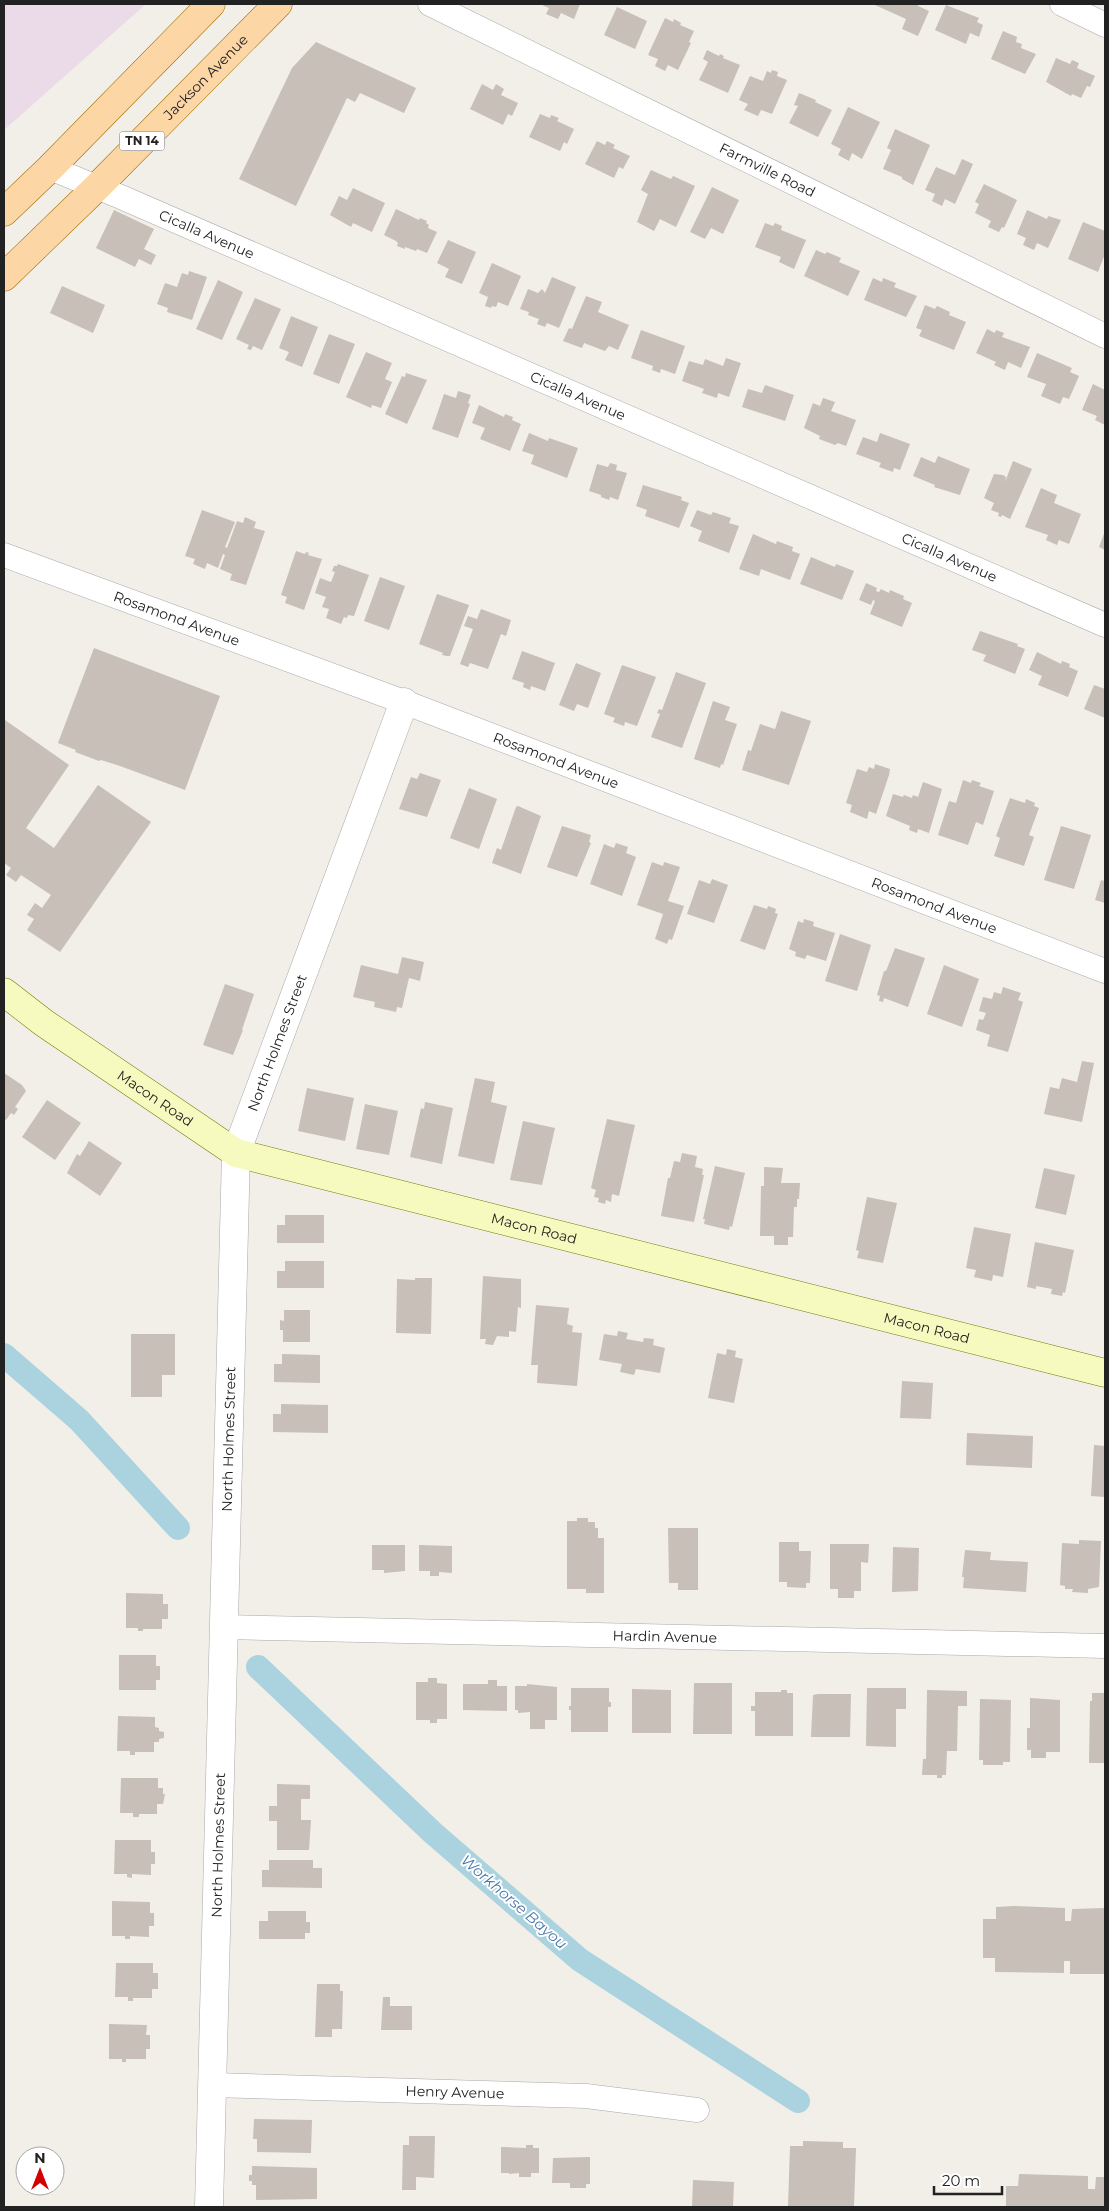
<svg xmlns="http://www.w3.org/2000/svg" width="1109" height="2211" font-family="Montserrat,sans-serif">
<rect width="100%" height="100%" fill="#f2efe9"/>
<path fill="#ebdbe8" d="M4 4H146L4 130Z"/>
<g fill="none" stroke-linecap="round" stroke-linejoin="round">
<path stroke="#aad3df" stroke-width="24" d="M4 1355 79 1420 178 1528
M258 1667 433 1833 580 1960 798 2101"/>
</g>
<path fill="#c7bfb8" d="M540 4H580L574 19 561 13 558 19 546 14 549 8Z
M876 4H919L918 6 929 11 918 36 902 29 906 19 875 5Z
M946 5 979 18 977 22 983 25 979 37 970 33 966 44 935 30Z
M617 7 647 21 635 49 604 35Z
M665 18 673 22 674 19 681 23 680 25 694 31 689 42 691 43 678 70 668 65 665 71 655 66 658 59 648 55Z
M1003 31 1017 37 1016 42 1022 44 1021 48 1036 54 1025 74 991 59Z
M316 42 416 88 404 113 360 93 355 102 347 98 296 206 239 179 292 68Z
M707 50 719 56 720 54 724 56 723 58 740 65 728 93 699 80 708 62 703 59Z
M1056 58 1070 64 1072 60 1079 63 1077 68 1095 76 1090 87 1087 86 1081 98 1072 94 1071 96 1046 82Z
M772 70 778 72 777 76 787 80 772 114 761 110 758 116 744 110 748 104 739 100 750 76 763 81 767 71 771 73Z
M482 84 493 90 496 84 504 89 501 95 518 103 512 116 508 114 503 125 470 109Z
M799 93 816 100 815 102 832 110 818 137 789 123 798 106 794 105Z
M848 107 880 122 862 159 852 153 849 161 838 155 841 149 831 144Z
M540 114 550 118 551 115 559 118 557 121 574 129 567 144 564 142 560 151 529 137Z
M895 129 930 145 913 185 902 179V177L883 169 891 150 887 148Z
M597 141 605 145 607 141 615 145 613 148 630 156 623 169 619 167 614 178 585 164Z
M962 159 973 164 955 204 945 199 942 206 932 201 935 194 925 190 936 167 955 175Z
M651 170 671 179 673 176 695 186 676 227 660 219 654 231 637 222 648 194 641 190Z
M984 184 1017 200 1004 228 1002 227 999 232 988 227 991 221 975 213 979 204 975 202Z
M712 187 739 200 723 234 711 228 705 239 690 232Z
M353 188 385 203 372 232 353 223 351 227 330 215 339 196 347 200Z
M396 209 419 220 420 218 427 221 426 223 429 225 428 228 437 232 427 253 417 249 416 251 405 247V249L397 246 398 243 396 241 384 235Z
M114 210 154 229 144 249 156 255 151 265 139 259 135 267 96 248Z
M1027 210 1047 219 1048 216 1061 220 1048 248 1037 243 1034 250 1023 245 1026 238 1017 234Z
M1083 222 1105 231V254L1098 272 1068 259Z
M765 223 773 226 775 223 782 226 781 230 806 240 794 269 779 262 781 257 755 247Z
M448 240 476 252 462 284 445 277 449 269 437 263Z
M816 250 825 254 827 252 841 258 839 262 860 271 848 296 804 276Z
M492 263 521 276 508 306 498 302 496 307 492 306 491 308 485 306 488 297 479 293Z
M189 271 207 277 192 320 167 312 168 308 157 304 165 283 177 287 182 273 188 275Z
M552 277 576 287 559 328 547 323 545 327 537 324 539 319 528 315 529 312 520 309 528 289 538 293 542 289 545 293Z
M873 278 882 282 883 278 896 283 894 287 917 296 906 317 864 300Z
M218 280 243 292 222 340 196 329Z
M62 286 105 305 93 333 50 313Z
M586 296 602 302 598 312 629 325 618 350 609 346 605 351 584 343 582 348 563 341 569 328 572 329Z
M255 298 281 309 262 350 253 346 251 350 247 349 249 345 236 339Z
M925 305 935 309 937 306 950 312 949 315 966 322 954 350 919 336 922 330 916 328Z
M291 316 318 327 302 367 285 360 289 352 279 348Z
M987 329 995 333 996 330 1004 333 1002 337 1030 347 1021 368 1008 362 1005 370 994 365 996 362 976 353Z
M641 330 685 346 675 374 661 369 660 373 652 370 653 366 631 358Z
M329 334 355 344 339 384 313 374Z
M366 352 392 363 385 379 392 382 381 408 372 405 371 408 346 397Z
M1037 353 1072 368 1070 372 1079 376 1069 399 1063 397 1060 404 1041 396 1046 384 1027 377Z
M726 358 741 363 729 397 718 393 717 398 702 393 704 389 682 381 689 361 703 365 705 359 723 366Z
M406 373 427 380 407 424 385 414 402 376 405 377Z
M1093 384 1105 390V425L1095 420 1097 416 1082 410Z
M765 385 794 395 785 421 742 407 748 389 762 393Z
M458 391 471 395 468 403 470 404 458 438 432 429 444 394 456 398Z
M823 398 835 402 831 411 856 420 846 446 838 443 835 445 819 439 820 436 804 428 813 403 820 406Z
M479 405 504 417 505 414 513 417 512 420 521 424 510 451 480 439 485 428 472 423Z
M529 433 548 441 549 438 578 448 567 478 531 464 534 455 522 451Z
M880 433 910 444 900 470 894 468 893 472 879 467 881 463 856 454 863 437 877 442Z
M938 456 970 469 960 495 934 487 935 485 913 476 921 457 935 463Z
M1013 461 1032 469 1010 519 1002 515 1001 517 998 516 999 513 991 510 994 503 984 498 994 474 1003 475 1006 477 1005 482Z
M610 463 617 465 616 470 627 473 618 500 610 497 609 500 601 497V495L589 491 597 464 608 467Z
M643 485 682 497 681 500 689 503 679 528 645 516 647 510 636 506Z
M1041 488 1057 495 1054 503 1081 514 1069 544 1059 540 1057 545 1046 540 1048 535 1025 527Z
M202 510 235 522 225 547 227 548 237 521 243 523 245 517 256 522 254 528 265 531 246 585 230 580 232 574 220 569 225 555 223 554 218 568 207 563 205 569 193 564 195 559 185 556Z
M697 510 711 515 713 512 731 518 729 523 739 526 729 553 698 541 702 531 690 526Z
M1105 531V550L1099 547Z
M753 534 776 544 777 541 793 547 792 551 800 554 790 580 761 569 759 576 739 569Z
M296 551 305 554 306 552 309 553 308 555 322 559 304 610 285 603 287 597 281 595Z
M811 557 835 567 836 564 854 571 842 600 800 584Z
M338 564 369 575 354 616 348 615 347 618 344 617 341 624 326 618 329 609 322 607 326 597 315 593 320 578 331 582 335 572 332 571 334 566H337Z
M380 577 405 586 389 630 364 621Z
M866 583 877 588 876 591 879 592 881 589 889 593 890 590 904 596 903 599 912 603 902 627 870 614 875 601 873 600 871 605 859 600Z
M437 594 469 605 450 656H447L442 655 443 653 419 644Z
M481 609 511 620 506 636 501 634 488 669 470 663 468 667 460 664 473 629 464 626 468 616 477 619Z
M980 631 1018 644 1017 646 1025 649 1015 674 983 661 986 655 972 650Z
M94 648 220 696 185 790 120 766 101 760 99 761 75 752 76 750 58 743Z
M522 651 555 663 545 691 531 686 530 690 523 687 524 683 512 679Z
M1037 652 1061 664 1062 661 1070 664 1069 667 1078 671 1068 697 1038 685 1042 676 1029 670Z
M576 663 601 673 588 708 577 704 574 711 559 705Z
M622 665 656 677 637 726 625 722 624 726 613 722 615 718 604 714Z
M676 672 706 683 682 748 651 737 660 714 657 713 659 709 662 710Z
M1094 685 1105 689V718L1084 709Z
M713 701 730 707 725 720 737 724 723 765 721 764 720 768 694 759Z
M781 711 811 721 789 785 742 770 748 750 751 751 760 724 775 729Z
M5 720 69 765 26 828 54 848 98 785 151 822 60 952 27 930 34 919 27 915 35 903 42 908 51 895 21 875 16 882 6 875 11 868 4 863V723Z
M875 764 890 769 889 775 876 814 869 811 867 819 850 812 852 805 846 803 857 769 867 772 869 767 874 769Z
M420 773 441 780 427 817 399 809 411 777 417 779Z
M963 780 971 783 972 780 981 783 979 786 994 791 983 825 976 822 968 845 938 835 949 801 956 803Z
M923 782 942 789 929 833 918 829 917 833 909 830 910 826 886 816 893 794 903 797 904 795 912 798 913 795 918 797Z
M469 788 497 799 479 849 450 838Z
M1010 798 1025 803 1026 799 1035 803 1034 806 1039 808 1029 835 1034 837 1024 866 994 856 1000 838 996 836Z
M518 806 541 816 521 874 492 863 497 848 501 850 516 807Z
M562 826 591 835 589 842 591 843 577 877 547 867Z
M1061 826 1091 835 1074 889 1044 880Z
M616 843 628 847 626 853 636 857 622 896 590 884 604 844 614 848Z
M652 862 663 866 664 862 680 867 668 901 684 906 672 940 669 939 667 944 655 939 663 914 637 905Z
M712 879 728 885 714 923 687 914 699 880 710 884Z
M1101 880 1105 881V903L1095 900Z
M754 905 767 909 768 906 776 909 775 913 778 914 765 950 740 941Z
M804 919 814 922 813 926 835 933 826 961 807 955 805 959 795 956 796 952 789 949 798 921 803 923Z
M840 934 871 945 857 991 825 981Z
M895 948 925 958 908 1007 884 998 883 1002 879 1001 880 996 877 995 884 971H886Z
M402 957 424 962 420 981 409 978 402 1008 397 1007 396 1012 374 1007 375 1002 353 997 361 965 398 974Z
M944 965 979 979 962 1027 927 1014Z
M225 984 254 994 242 1030H243L233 1055 203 1045Z
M1003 987 1021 993 1018 1000 1023 1002 1008 1052 987 1046 990 1035 976 1030 979 1019 983 1020 986 1013 979 1011 983 997 992 999 994 992 1001 994Z
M1082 1061 1094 1063 1082 1122 1044 1114 1050 1087 1059 1089 1062 1078 1077 1082Z
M4 1073 22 1085 26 1091 15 1107 18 1109 14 1115 11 1113 6 1120 4 1119Z
M475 1078 495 1082 491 1102 507 1106 494 1164 458 1156Z
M307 1088 354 1098 345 1141 298 1131Z
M47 1100 81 1123 55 1160 22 1137Z
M425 1102 453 1108 442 1164 410 1157 421 1108 424 1109Z
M365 1104 398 1111 389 1155 356 1149Z
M607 1119 635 1125 619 1196 612 1194 611 1202 606 1200 605 1204 598 1202 599 1198 594 1197 596 1190 591 1188Z
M523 1121 555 1128 542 1185 510 1180Z
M89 1141 122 1163 100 1196 67 1173 77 1154 80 1156Z
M682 1153 697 1156 695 1167 703 1169 702 1175H704L694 1222 661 1216 668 1178H670L674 1161 680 1162Z
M715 1166 745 1173 732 1227 730 1226 729 1230 704 1224 705 1219H703Z
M764 1167 783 1168 781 1183H800L799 1199H797V1207H794L793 1237H788V1245H774V1236H760L761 1186H764Z
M1044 1168 1075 1175 1066 1215 1035 1208Z
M867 1197 897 1203 883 1263 857 1258 859 1251 856 1250Z
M285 1215H324V1243H277V1225H285Z
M974 1227 1011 1234 1003 1277 993 1275 992 1281 974 1277 976 1270 966 1268Z
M1035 1242 1074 1250 1065 1293 1063 1292 1062 1296 1051 1294 1052 1289 1036 1286V1289L1027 1287Z
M285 1261H324V1288H277V1271H285Z
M483 1276 521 1279V1308L518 1307 516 1332 509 1331V1337L497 1336 493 1345 485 1344 486 1339H480Z
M415 1278H432L431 1334 396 1333 397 1279 415 1280Z
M536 1305 569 1308 567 1324 573 1326 572 1332 582 1333 577 1386 537 1383 538 1365H531Z
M284 1310H310V1342H283V1330H280V1320L284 1321Z
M618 1331 628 1333 626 1339 643 1342 644 1338 654 1339 653 1345 665 1348 660 1373 636 1369 634 1375 620 1372 622 1364 599 1360 604 1334 617 1336Z
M131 1334H175V1375H162V1397H131Z
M727 1349 736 1351 735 1357 743 1359 734 1403 708 1398 717 1353 726 1355Z
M282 1354 320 1355V1383L274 1382V1364H282Z
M902 1381 933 1383 931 1419 900 1418Z
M281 1404 328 1405V1433L273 1432V1414H281Z
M967 1433 1033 1436 1032 1468 966 1465Z
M1094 1445 1105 1446V1497L1091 1496Z
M577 1518H588V1522H595V1528H598V1538H604V1593H586V1589H567V1521H577Z
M668 1528H698V1590H678V1583H669Z
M1079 1540 1101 1541 1099 1587 1088 1589V1593L1072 1592 1073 1589H1065V1586L1060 1585 1062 1543 1079 1544Z
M779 1542H799V1551H811L810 1583H806V1588L787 1587V1582H779Z
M830 1544H869L868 1563 861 1562V1591H854V1598H838V1589H830Z
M372 1545H405V1571L384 1573V1570H372Z
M419 1545 452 1546V1573L439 1572V1576H430V1571H419Z
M893 1547 919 1548 918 1591 892 1592Z
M965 1550 991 1552 990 1560 1028 1562 1026 1592 963 1588 964 1577H962Z
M126 1593 163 1594V1604H168V1619H162V1629H143V1631H138V1628H126Z
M119 1655H156V1666H160V1680H156V1690H119Z
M428 1678H437V1683L447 1684V1719H437V1723H430V1720H416V1682H428Z
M488 1680H497V1686H507V1711L463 1710V1684H488Z
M694 1683H732V1734H693Z
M527 1684 557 1687V1720H545V1729H530V1712L518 1713V1710H515V1686H527Z
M571 1688H609V1702H611V1707H608V1732H571V1710H569V1706H571Z
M867 1688H906V1709H896V1747L866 1746Z
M632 1689 671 1690V1733H632Z
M781 1690H787V1693H793V1736H755V1711H751V1706H755V1692H781Z
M927 1690 967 1691V1706H958L957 1751H947L946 1775H942V1778H937V1775H922L923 1759H926Z
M1092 1693H1105V1763H1089L1090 1701H1092Z
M818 1694H851L850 1737H811L813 1695Z
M1030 1698 1060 1700V1752H1046V1758H1031V1750H1027V1728H1030Z
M980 1699 1011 1700 1010 1762H1003V1765H983V1760H979Z
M118 1716 155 1717V1727L159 1728V1731L164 1732V1738L159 1739V1742H154V1752H135V1755H130V1751H117Z
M121 1778H158V1788H163V1794H165L163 1804H157V1814H139V1817H133V1813H120Z
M277 1784 310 1785V1799H301V1820H311L309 1850H277V1821H269V1806H277Z
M115 1840H151V1852H155V1864H151V1875L132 1874V1878L127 1877V1874H114Z
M269 1860H313V1868H322V1888L262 1887V1870H269Z
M112 1901 150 1902V1913H154V1926H149V1937L130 1936V1939H125V1936H112Z
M1014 1906 1065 1908V1921H1071L1072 1909 1105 1908V1974H1070V1961H1064V1973L995 1972V1958H983V1919H996V1907Z
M268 1911H306V1922H310V1933H305V1939H259V1921H268Z
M116 1963H153V1973H158V1989H152V1998H133V2001H128V1997H115Z
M317 1984H340V1991H343L342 2029H332V2037H315Z
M383 1997H390V2006H412V2030H381Z
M109 2024 147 2025 146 2035H150V2049H146V2059H126V2062H122V2059H109Z
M254 2119 312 2120 311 2153 257 2152V2139H253Z
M409 2136H435L434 2178 416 2177V2190H402L403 2145H409Z
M803 2141 843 2142V2148H856L854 2207H788L790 2146H803Z
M526 2145H533V2148H539V2173H531V2177H519V2173L509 2174V2173H501V2147L526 2148Z
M590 2157V2184H586V2188H570V2183H552L553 2158Z
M252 2166 317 2168V2199L256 2200V2185H252V2181H249V2175H252Z
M1019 2174 1088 2176V2189H1095L1096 2177H1105V2207H1006V2186H1018Z
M693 2180 734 2182 733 2207H692Z"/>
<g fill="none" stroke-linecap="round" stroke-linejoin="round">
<defs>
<g id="minor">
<path id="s1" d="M430 4 1105 336"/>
<path d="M1062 4 1105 25"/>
<path id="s2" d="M50 168 121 197 1105 625"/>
<path id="s3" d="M4 555 404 702 1105 971"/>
<path id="s4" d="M224 1627 1105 1646"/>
<path id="s5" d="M213 2085 586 2096 697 2110"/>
</g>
<g id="tertiary">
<path id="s6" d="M209 2207 236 1153 404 702"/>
</g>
<g id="secondary">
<path id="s7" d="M4 992 44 1023 236 1153 1105 1373"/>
</g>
<g id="primary">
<path d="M4 212 50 168 211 4"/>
<path id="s8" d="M4 277 98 186 278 4"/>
</g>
</defs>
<use href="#minor" stroke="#a9a9a9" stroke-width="25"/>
<use href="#tertiary" stroke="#a9a9a9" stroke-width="29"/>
<use href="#secondary" stroke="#707d05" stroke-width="29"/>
<use href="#primary" stroke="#a06b00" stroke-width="29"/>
<use href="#minor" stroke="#fff" stroke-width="24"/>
<use href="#tertiary" stroke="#fff" stroke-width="28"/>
<use href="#secondary" stroke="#f7fabf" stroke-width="28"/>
<use href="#primary" stroke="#fcd6a4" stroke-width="28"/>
</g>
<g text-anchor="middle" stroke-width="4" stroke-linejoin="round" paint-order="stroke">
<rect fill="#fff" stroke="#646464" stroke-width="1" x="119.5" y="131.5" width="45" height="19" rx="4"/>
<g font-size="12" font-weight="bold" fill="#222">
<text x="142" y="145">TN 14</text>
</g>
<g font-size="14" fill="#222" stroke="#fff">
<text dy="5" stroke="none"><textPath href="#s8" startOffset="284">Jackson Avenue</textPath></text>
<text dy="5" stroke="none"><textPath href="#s1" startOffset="376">Farmville Road</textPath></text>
<text dy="5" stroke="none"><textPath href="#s2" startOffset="170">Cicalla Avenue</textPath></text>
<text dy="5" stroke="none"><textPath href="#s2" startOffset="575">Cicalla Avenue</textPath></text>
<text dy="5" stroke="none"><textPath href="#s2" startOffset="980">Cicalla Avenue</textPath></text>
<text dy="5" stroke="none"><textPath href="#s3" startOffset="184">Rosamond Avenue</textPath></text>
<text dy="5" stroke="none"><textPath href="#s3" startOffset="589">Rosamond Avenue</textPath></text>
<text dy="5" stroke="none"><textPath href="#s3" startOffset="994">Rosamond Avenue</textPath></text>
<text dy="5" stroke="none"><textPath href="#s6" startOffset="1172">North Holmes Street</textPath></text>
<text dy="5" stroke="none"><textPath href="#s7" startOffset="185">Macon Road</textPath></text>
<text dy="5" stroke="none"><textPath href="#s7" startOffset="590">Macon Road</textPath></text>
<text dy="5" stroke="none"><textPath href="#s7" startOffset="995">Macon Road</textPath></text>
<text dy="5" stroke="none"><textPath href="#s6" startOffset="768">North Holmes Street</textPath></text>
<text dy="5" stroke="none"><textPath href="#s4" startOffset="441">Hardin Avenue</textPath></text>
<text dy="5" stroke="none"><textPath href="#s6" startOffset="362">North Holmes Street</textPath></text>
<text dy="5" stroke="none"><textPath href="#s5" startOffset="242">Henry Avenue</textPath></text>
</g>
<g font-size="15" font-style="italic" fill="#4a7aab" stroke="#fff">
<text transform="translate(514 1902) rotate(41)" y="5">Workhorse Bayou</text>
</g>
</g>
<rect width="1109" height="2211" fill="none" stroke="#222222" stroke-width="10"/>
<g transform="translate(40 2171)"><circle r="24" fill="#ffffff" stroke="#a7a7a7"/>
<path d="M0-4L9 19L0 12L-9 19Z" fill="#d40000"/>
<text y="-8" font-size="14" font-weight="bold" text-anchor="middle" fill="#222222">N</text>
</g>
<path d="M934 2186v8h68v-8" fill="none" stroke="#222222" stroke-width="2.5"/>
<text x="942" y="2186" font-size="15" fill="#222222" stroke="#ffffff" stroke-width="4" paint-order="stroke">20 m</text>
</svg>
